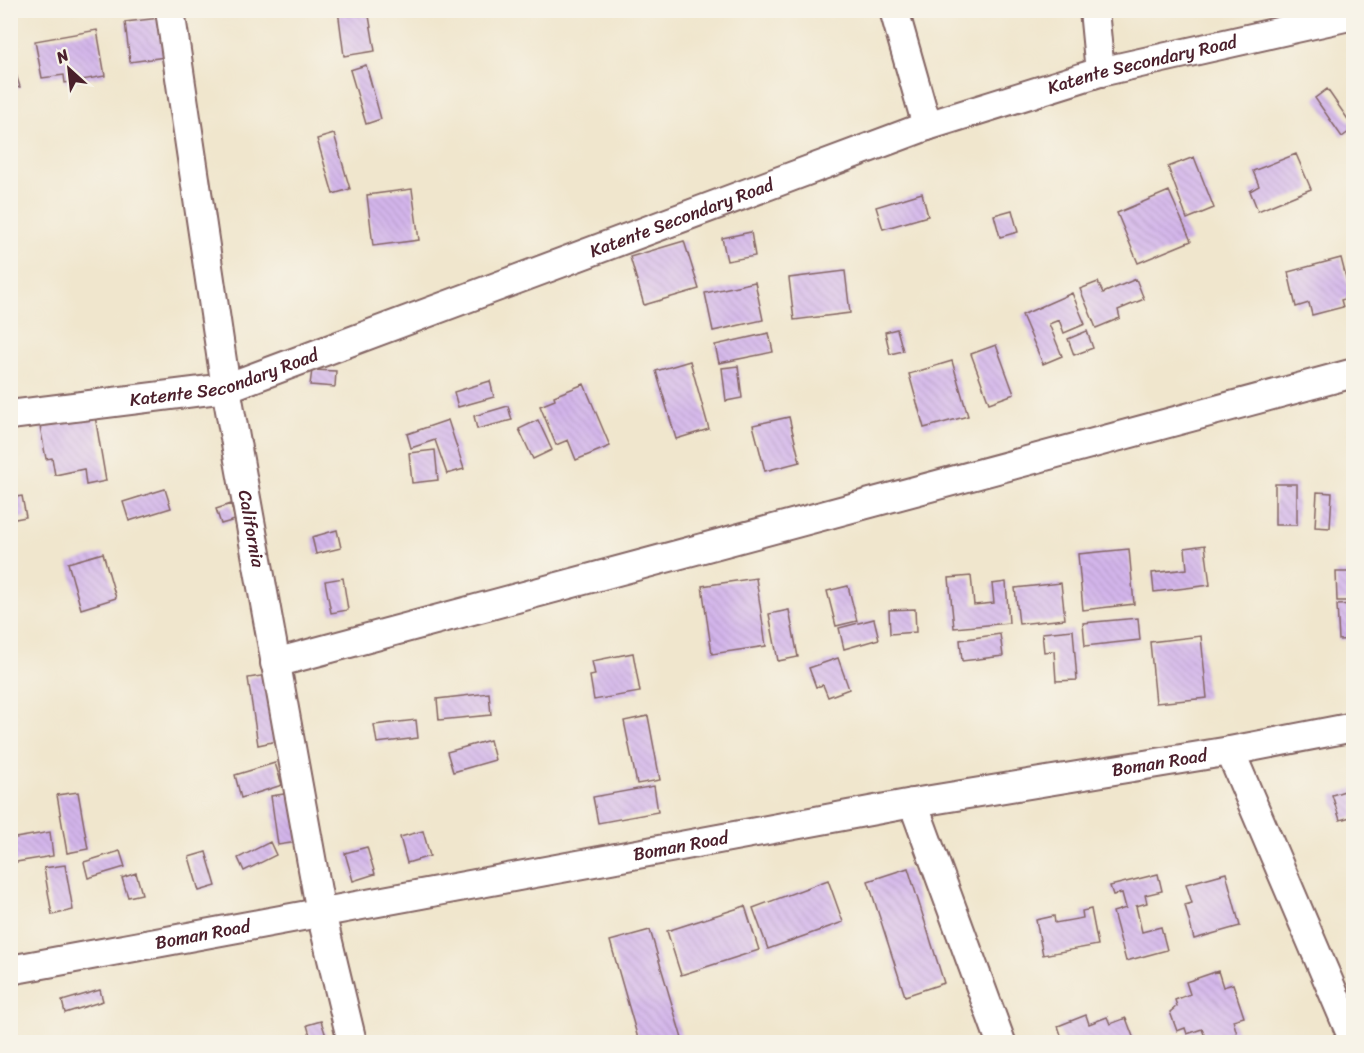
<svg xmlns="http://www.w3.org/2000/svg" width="1364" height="1053" font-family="Sriracha,sans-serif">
<defs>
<pattern id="building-back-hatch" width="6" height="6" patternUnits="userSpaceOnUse" patternTransform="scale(1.5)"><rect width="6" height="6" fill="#d3b5eb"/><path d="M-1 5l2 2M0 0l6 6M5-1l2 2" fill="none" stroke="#b79bca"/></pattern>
</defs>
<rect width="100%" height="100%" fill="#f7f3e8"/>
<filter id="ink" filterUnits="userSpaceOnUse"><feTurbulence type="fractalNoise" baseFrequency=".0167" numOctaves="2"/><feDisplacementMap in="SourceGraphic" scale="12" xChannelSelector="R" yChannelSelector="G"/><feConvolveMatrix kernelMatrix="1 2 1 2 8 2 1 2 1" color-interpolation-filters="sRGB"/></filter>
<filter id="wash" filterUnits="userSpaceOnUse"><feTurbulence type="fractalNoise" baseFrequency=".008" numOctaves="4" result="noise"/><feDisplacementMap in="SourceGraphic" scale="24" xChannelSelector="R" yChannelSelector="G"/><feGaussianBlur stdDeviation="1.35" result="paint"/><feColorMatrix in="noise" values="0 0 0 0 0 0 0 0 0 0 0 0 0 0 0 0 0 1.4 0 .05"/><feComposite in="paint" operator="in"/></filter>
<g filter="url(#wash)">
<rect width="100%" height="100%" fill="#f0e6cd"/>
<g id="blocks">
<path fill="url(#building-back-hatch)" d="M338 10H368L375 51 344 56Z
M160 18 165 57 130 62 125 22Z
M97 30 105 76 65 83 64 75 42 78 35 41Z
M10 55 20 87 10 90Z
M366 65 381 119 366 124 350 70Z
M1327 89 1354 128 1342 137 1315 98Z
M334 134 350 189 333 194 317 139Z
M1296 154 1311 189 1258 211 1250 191 1259 186 1253 171Z
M1194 157 1214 208 1187 219 1168 167Z
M412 189 419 240 373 246 367 195Z
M1169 191 1191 241 1138 263 1117 213Z
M922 193 928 216 883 229 876 207Z
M1012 210 1018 232 1000 237 994 215Z
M751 232 755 256 727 261 722 238Z
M684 241 699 289 644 305 630 257Z
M1341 258 1351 297 1341 300 1343 307 1312 315 1309 303 1296 307 1288 272Z
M845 271 850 313 794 320 789 278Z
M1136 279 1144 299 1118 310 1120 318 1096 328 1080 289 1098 282 1103 293Z
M755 282 763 320 713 331 705 293Z
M1072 293 1085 324 1064 333 1059 320 1049 324 1062 356 1043 364 1022 315Z
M897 329 903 351 890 354 885 332Z
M1087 331 1093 348 1074 355 1068 339Z
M769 333 773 352 719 363 715 345Z
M996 345 1014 394 989 403 971 354Z
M690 361 709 429 676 439 656 371Z
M952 361 968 416 924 428 909 374Z
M738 366 742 398 726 401 722 368Z
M312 370 336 371 335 387 310 385Z
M490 381 494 397 458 407 454 392Z
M584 384 610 446 576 460 568 440 556 445 540 406 555 400 554 396Z
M508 406 512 420 477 429 474 416Z
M95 416 106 481 86 485 84 469 55 475 52 458 46 459 40 426Z
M789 417 800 462 765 471 753 425Z
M448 420 464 469 447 474 435 440 411 448 407 434Z
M538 420 552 450 533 459 519 429Z
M435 450 438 480 412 483 409 453Z
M1275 484H1297V525H1275Z
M1349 488H1354V515L1351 516Z
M165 489 171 508 129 521 123 502Z
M1317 492 1332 493 1330 528 1315 527Z
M22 496 26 517 10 520V498Z
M231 504 235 520 221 524 216 509Z
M337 530 341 548 316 554 312 537Z
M1205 545 1210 585 1154 592 1152 573 1187 569 1185 548Z
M1129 549 1134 604 1083 610 1078 554Z
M103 553 116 598 81 609 68 563Z
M1336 572H1354V601H1337Z
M971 576 974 605 994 603 992 584 1006 582 1009 623 954 628 949 578Z
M343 578 348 610 331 613 325 581Z
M756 578 766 646 712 654 702 586Z
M1061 583 1065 619 1019 624 1015 588Z
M848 586 857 621 836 626 827 591Z
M1354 604V639L1339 640 1337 605Z
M915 609 916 632 890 634 889 610Z
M789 610 798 657 778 661 769 614Z
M1138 618 1140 640 1085 646 1083 623Z
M874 619 879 639 844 649 839 628Z
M1073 630 1077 680 1056 681 1054 651 1044 652 1042 633Z
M1000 634 1003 656 962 661 960 640Z
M1201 636 1207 698 1156 703 1150 642Z
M633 653 640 692 594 700 590 676 595 675 592 661Z
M838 658 849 689 828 697 823 685 816 687 809 668Z
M267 675 277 741 258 745 248 678Z
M489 693 491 715 439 720 437 699Z
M648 716 660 780 637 784 624 721Z
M416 720 418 738 377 743 374 725Z
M490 740 495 760 453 772 447 752Z
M275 763 282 785 241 798 235 775Z
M654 786 658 812 598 823 593 797Z
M1354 788V816L1340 820 1332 795Z
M78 792 88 849 67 853 57 795Z
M297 792 304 841 278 845 271 796Z
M423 831 430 856 407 863 400 837Z
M50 832 53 856 10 863V839Z
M270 842 276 855 244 871 238 858Z
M367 847 375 874 353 881 345 853Z
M120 851 125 867 88 878 84 862Z
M206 852 216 886 199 891 189 857Z
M65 865 73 910 52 915 44 868Z
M908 868 944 983 905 996 868 881Z
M136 873 142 894 128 897 122 878Z
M1226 873 1240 926 1194 939 1185 905 1192 903 1186 884Z
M1158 874 1162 891 1145 895 1147 903 1136 906 1142 932 1161 927 1167 950 1126 961 1113 912 1126 908 1122 893 1113 895 1110 886Z
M828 880 843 922 768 949 753 908Z
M745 906 759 950 681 975 667 931Z
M1091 909 1098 945 1043 955 1036 920 1054 916 1055 923 1083 918 1082 911Z
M650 930 683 1042H639L610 941Z
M1218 971 1223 987 1233 984 1244 1017 1233 1020 1237 1034 1207 1042 1202 1029 1187 1034 1185 1028 1177 1031 1170 1012 1177 1006 1175 1000 1190 994 1186 982Z
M100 990 103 1001 65 1013 62 1001Z
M1086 1015 1089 1024 1107 1017 1110 1024 1126 1018 1135 1042H1059L1063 1041 1058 1026Z
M321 1021 328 1042H312L307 1025Z"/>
</g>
</g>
<g filter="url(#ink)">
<use href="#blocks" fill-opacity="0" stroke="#846564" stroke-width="1.5"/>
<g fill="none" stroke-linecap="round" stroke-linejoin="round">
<defs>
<g id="minor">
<path id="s1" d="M170 10 226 388 321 913 352 1042"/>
<path d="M894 10 927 126"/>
<path d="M1094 10 1100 72"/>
<path id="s2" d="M10 415 226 388 927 126 1100 72 1354 15"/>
<path d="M275 663 1354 373"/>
<path d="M1230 751 1354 1041"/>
<path d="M913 803 1001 1042"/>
<path id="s3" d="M10 970 913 803 1230 751 1354 727"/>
</g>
</defs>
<use href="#minor" stroke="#846564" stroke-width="32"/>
<use href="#minor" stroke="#fff" stroke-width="28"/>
</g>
</g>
<g text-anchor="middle" stroke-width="5" stroke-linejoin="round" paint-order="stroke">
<g font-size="18" fill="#4a1f2b" stroke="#f7f3e8">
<text dy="6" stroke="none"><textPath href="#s2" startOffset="1190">Katente Secondary Road</textPath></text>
<text dy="6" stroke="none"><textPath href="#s2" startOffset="704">Katente Secondary Road</textPath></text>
<text dy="6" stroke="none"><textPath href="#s2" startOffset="218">Katente Secondary Road</textPath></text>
<text dy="6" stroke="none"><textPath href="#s1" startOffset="525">California</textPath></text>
<text dy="6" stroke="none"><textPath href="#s3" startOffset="1168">Boman Road</textPath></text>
<text dy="6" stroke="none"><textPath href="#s3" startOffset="682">Boman Road</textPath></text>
<text dy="6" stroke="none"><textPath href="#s3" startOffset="196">Boman Road</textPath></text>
</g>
</g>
<rect width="1364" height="1053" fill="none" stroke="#f7f3e8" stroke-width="36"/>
<g transform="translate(69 69) rotate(333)" stroke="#f7f3e8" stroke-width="4.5" paint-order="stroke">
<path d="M0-4.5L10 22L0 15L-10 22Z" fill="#4a1f2b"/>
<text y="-9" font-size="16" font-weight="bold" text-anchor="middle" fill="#4a1f2b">N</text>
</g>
</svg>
